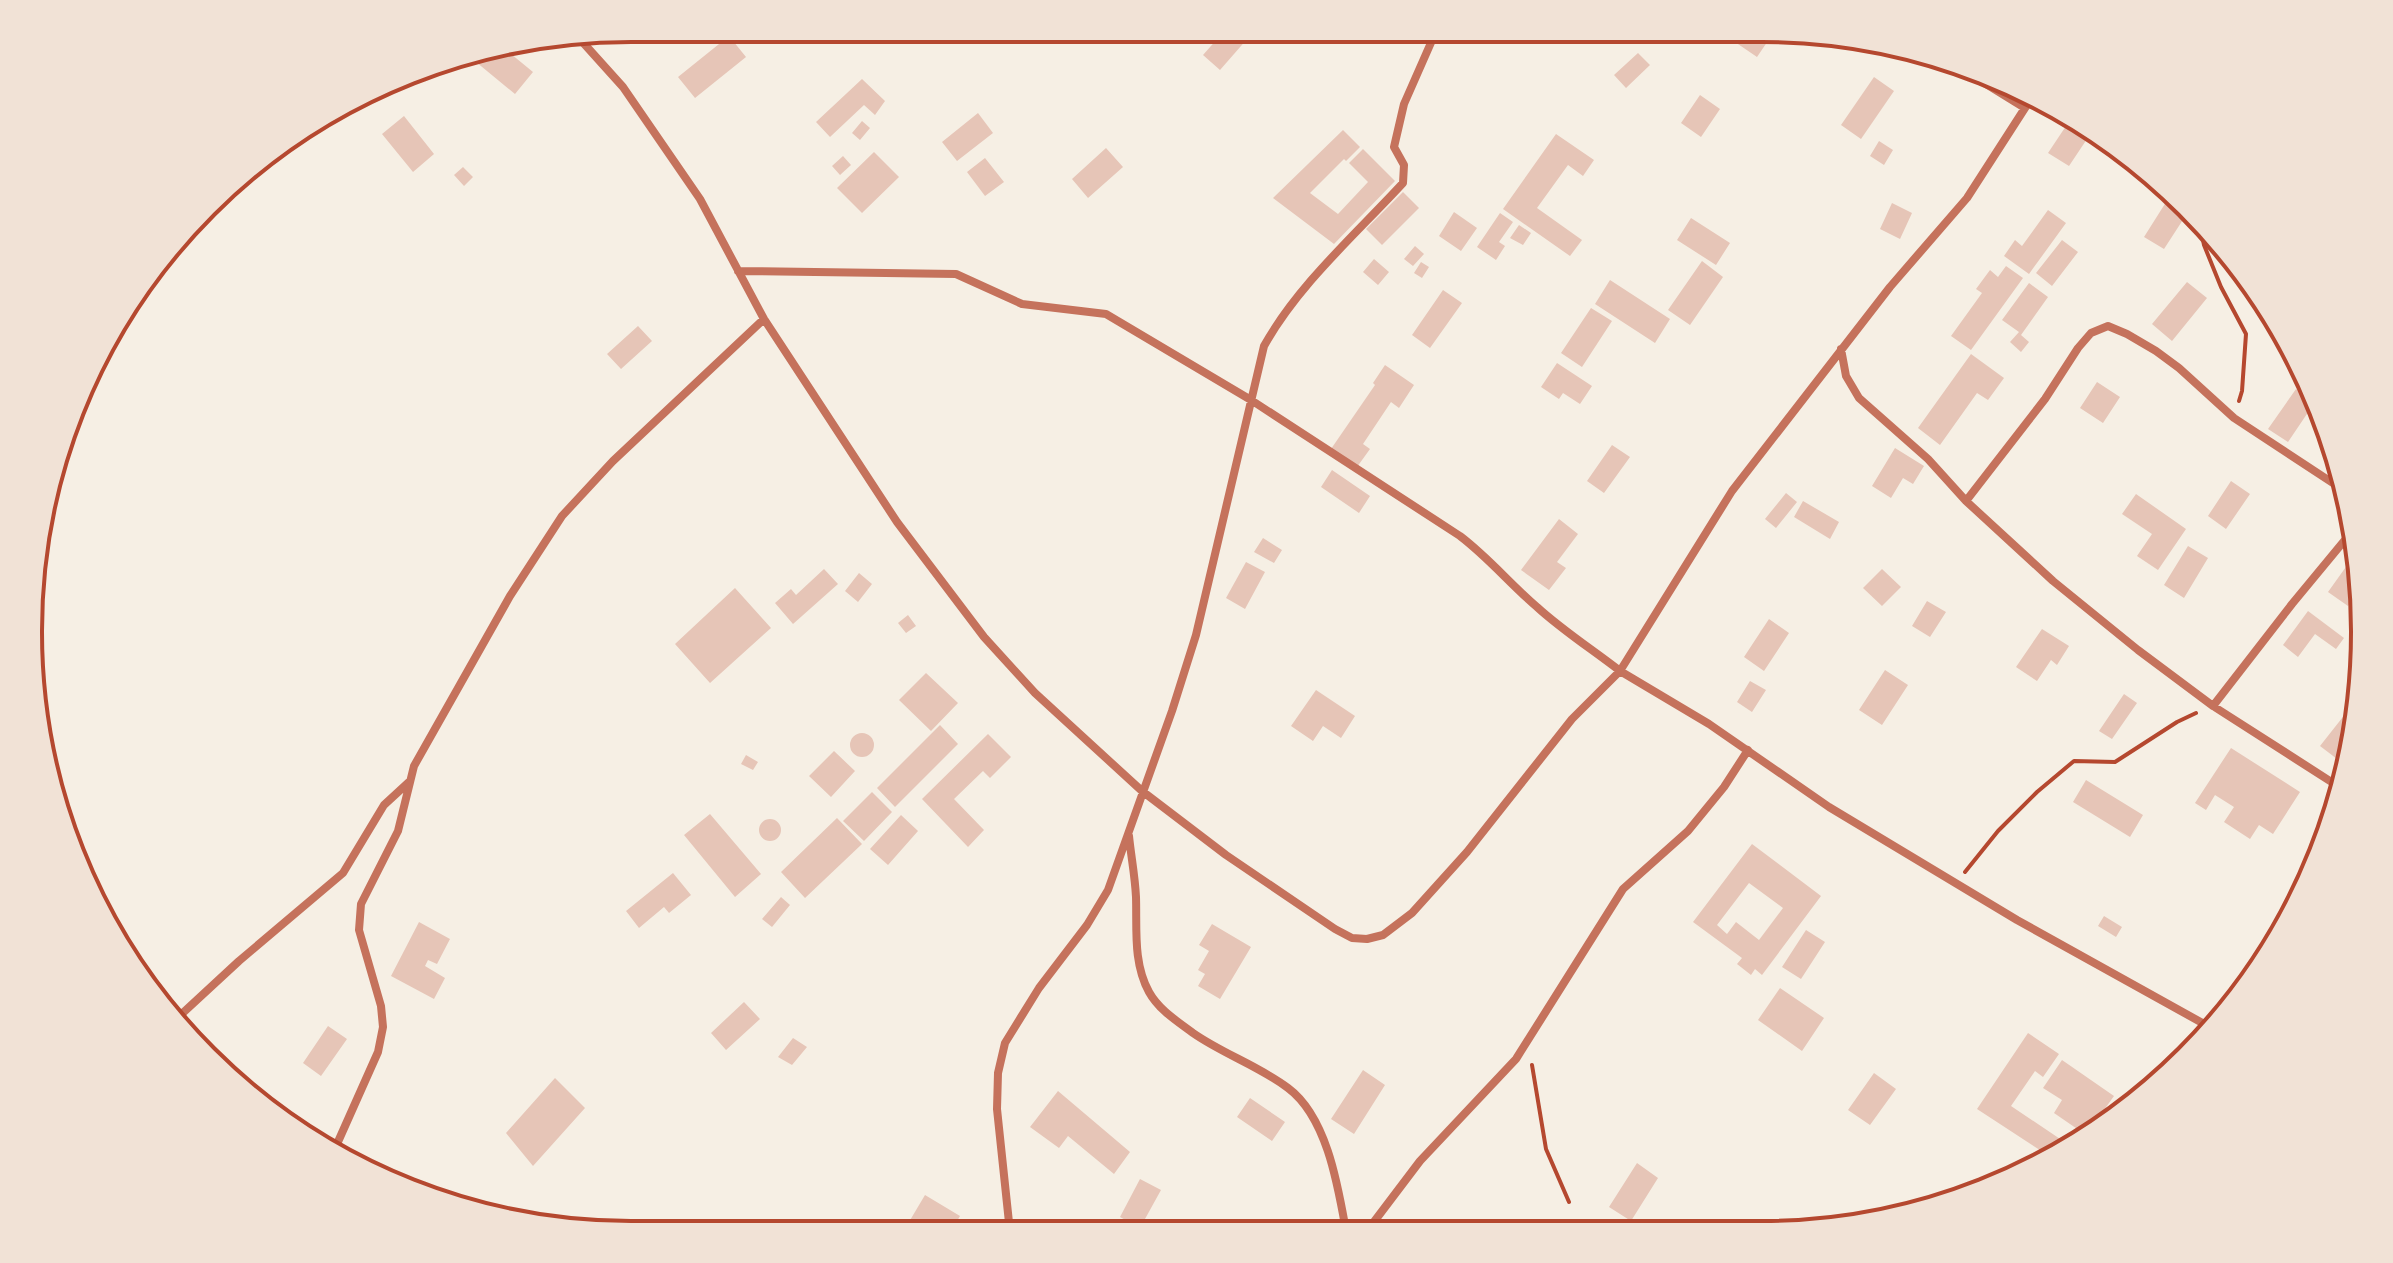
<svg xmlns="http://www.w3.org/2000/svg" width="2393" height="1263" font-family="Jost,sans-serif">
<rect width="100%" height="100%" fill="#f6efe4"/>
<path fill="#e6c5b7" fill-rule="evenodd" d="M1226 29H1238L1248 38 1220 70 1203 55Z
M1744 29H1776L1757 57 1735 42Z
M729 36 746 57 695 98 678 77Z
M505 49 533 72 515 94 470 57 473 54Z
M1638 53 1650 65 1626 88 1614 75Z
M1874 77 1894 91 1861 139 1841 125Z
M862 79 885 101 875 115 864 105 830 137 816 122Z
M1700 95 1720 109 1701 137 1681 123Z
M978 113 993 133 957 161 942 142Z
M404 116 434 154 413 172 382 134Z
M2072 117 2093 130 2069 166 2048 153Z
M862 121 870 128 860 140 852 133Z
M1343 130 1360 147 1346 161 1344 159 1310 193 1338 214 1368 182 1349 163 1363 149 1395 181 1334 244 1273 198Z
M1556 134 1594 160 1583 176 1568 165 1537 208 1582 240 1570 256 1503 209Z
M1879 141 1893 150 1884 165 1870 156Z
M1106 148 1123 167 1088 198 1072 179Z
M874 152 899 177 862 213 837 188Z
M843 156 851 165 840 175 832 166Z
M985 158 1004 182 985 196 967 172Z
M463 167 473 177 464 186 454 175Z
M1403 192 1419 208 1382 245 1366 229Z
M2168 199 2188 212 2164 249 2144 237Z
M1892 203 1912 213 1900 239 1880 229Z
M2048 210 2066 223 2029 274 2004 256 2015 240 2022 246Z
M1454 212 1477 228 1461 251 1439 236Z
M1500 213 1513 222 1499 242 1505 246 1496 260 1477 247Z
M1691 218 1730 243 1716 265 1677 240Z
M1519 225 1531 233 1523 245 1510 238Z
M2062 240 2078 252 2052 286 2036 273Z
M1415 246 1424 254 1413 266 1404 259Z
M1374 259 1389 272 1378 285 1363 272Z
M1702 261 1723 277 1690 325 1668 310Z
M1421 262 1429 267 1422 278 1414 273Z
M2006 266 2023 278 1971 350 1951 336 1982 293 1976 289 1990 270 1998 277Z
M1610 280 1670 319 1655 343 1595 304Z
M2187 282 2207 298 2172 341 2152 324Z
M2029 283 2048 297 2021 335 2029 342 2021 352 2010 342 2019 332 2002 320Z
M1443 290 1462 303 1430 348 1412 335Z
M1591 308 1612 321 1582 367 1561 353Z
M638 326 652 341 621 369 607 354Z
M1971 354 2004 378 1988 400 1977 393 1940 445 1918 428Z
M1557 363 1592 386 1580 404 1563 393 1559 399 1541 387Z
M1385 365 1414 385 1399 408 1391 402 1363 444 1370 449 1357 467 1331 449 1375 385 1373 383Z
M2097 382 2120 397 2103 423 2080 408Z
M2296 389 2315 402 2288 442 2268 429Z
M1612 445 1630 457 1604 493 1587 481Z
M1895 448 1924 466 1913 484 1903 478 1891 498 1872 486Z
M1332 470 1370 496 1359 513 1321 487Z
M2231 481 2250 494 2226 529 2208 516Z
M1786 493 1797 502 1776 528 1765 519Z
M2136 494 2186 529 2158 570 2137 556 2152 534 2122 514Z
M1803 501 1839 522 1830 539 1794 517Z
M1559 519 1578 534 1557 562 1566 568 1549 590 1521 570Z
M1263 538 1282 550 1274 563 1254 552Z
M2188 546 2208 558 2184 598 2164 585Z
M2353 557 2360 563 2361 588 2348 606 2328 592Z
M1246 562 1265 572 1245 609 1226 598Z
M824 569 838 584 793 624 775 603 791 589 796 595Z
M1882 569 1901 587 1882 606 1863 588Z
M859 573 872 584 858 602 845 591Z
M735 588 771 628 710 683 675 644Z
M1927 601 1946 612 1930 637 1912 626Z
M2308 611 2344 638 2336 649 2315 634 2298 657 2283 645Z
M908 615 916 626 906 633 898 623Z
M1769 619 1789 633 1764 671 1744 657Z
M2042 629 2069 646 2057 665 2051 660 2037 681 2016 667Z
M1885 670 1908 685 1882 725 1859 710Z
M926 673 958 703 931 731 899 700Z
M1750 681 1766 690 1752 712 1737 702Z
M1316 690 1355 716 1341 738 1323 726 1313 741 1291 726Z
M2124 694 2137 703 2112 739 2099 731Z
M2346 713 2356 721 2351 751 2341 762 2320 746Z
M940 725 958 744 895 807 877 788Z
M850 745a12 12 0 1 1 24 0a12 12 0 1 1-24 0Z
M988 734 1011 757 990 778 983 771 954 799 984 830 968 847 922 799Z
M2231 748 2300 792 2273 834 2259 825 2250 839 2224 822 2234 807 2215 795 2206 810 2195 803Z
M834 751 855 771 831 797 809 776Z
M746 755 758 762 753 770 741 764Z
M2086 780 2143 815 2130 837 2073 802Z
M872 792 892 812 864 841 843 821Z
M710 814 761 874 735 897 684 835Z
M901 815 918 831 888 865 870 849Z
M837 818 862 844 805 898 781 872Z
M759 830a11 11 0 1 1 22 0a11 11 0 1 1-22 0Z
M1752 844 1821 896 1762 975 1755 969 1751 975 1737 964 1742 958 1693 922ZM1749 883 1783 908 1759 940 1736 922 1727 934 1717 925Z
M673 873 691 895 669 913 664 907 639 928 626 911Z
M781 897 790 905 772 927 762 919Z
M2104 916 2122 927 2116 937 2098 926Z
M419 922 450 939 437 964 428 960 425 966 445 978 434 999 391 976Z
M1212 924 1251 947 1220 999 1198 986 1205 974 1198 970 1209 951 1199 945Z
M1806 930 1825 942 1801 979 1782 967Z
M1780 988 1824 1018 1802 1051 1758 1020Z
M744 1002 760 1019 726 1050 711 1033Z
M328 1026 347 1039 321 1076 303 1063Z
M2028 1033 2059 1054 2043 1077 2035 1071 2011 1106 2069 1145 2049 1156 1977 1109Z
M793 1038 807 1047 792 1065 778 1057Z
M2062 1060 2114 1096 2086 1135 2054 1113 2062 1100 2043 1088Z
M1363 1070 1385 1085 1354 1134 1331 1119Z
M1874 1073 1896 1089 1870 1125 1848 1110Z
M555 1078 585 1108 533 1166 506 1133Z
M1058 1091 1130 1152 1114 1174 1068 1136 1059 1148 1030 1127Z
M1250 1098 1285 1122 1272 1141 1237 1117Z
M1637 1163 1658 1178 1631 1221 1609 1207Z
M1140 1179 1161 1190 1140 1228 1120 1217Z
M925 1195 960 1216 950 1233H871L879 1220 888 1226 892 1219 906 1227Z"/>
<g fill="none" stroke-linecap="round" stroke-linejoin="round">
<path stroke="#b5482f" stroke-width="4" d="M2199 219 2204 245 2221 287 2246 334 2242 391 2239 401
M1965 872 1998 831 2037 792 2074 761 2115 762 2177 722 2196 713
M1532 1065 1546 1149 1569 1202"/>
<path stroke="#c5725c" stroke-width="8" d="M578 37 623 87 700 199 764 319 897 522 984 637 1035 693 1142 791 1226 855 1335 929 1352 938 1367 939 1383 935 1412 913 1467 852 1572 719 1620 671 1709 724 1829 807 2017 920 2215 1030
M1944 58 2025 108
M738 271 956 274 1022 304 1106 314 1251 400 1460 536C1489 558 1510 584 1537 607 1562 630 1593 650 1620 671L1732 491 1890 287 1967 198 2034 94
M1841 349 1846 376 1859 398 1928 459 1966 501 2053 581 2138 650 2213 706 2344 790
M1966 501 2045 399 2078 348 2091 333 2108 326 2127 334 2156 351 2179 368 2234 418 2345 491
M2213 706 2292 604 2354 529
M1129 836C1131 856 1135 876 1136 897 1137 929 1133 963 1149 992 1159 1010 1177 1021 1193 1033 1223 1054 1259 1066 1288 1088 1327 1117 1338 1186 1346 1231
M173 1022 239 961 343 873 384 805 409 782
M333 1153 378 1052 383 1027 381 1006 359 930 361 904 398 831 414 766 510 596 562 516 613 461 764 319
M1367 1231 1420 1161 1516 1059 1623 889 1688 831 1724 787 1748 750
M1010 1232 997 1109 998 1073 1005 1043 1039 988 1087 925 1108 890 1172 711 1196 635 1264 346C1298 285 1356 234 1403 183L1404 165 1394 147 1404 104 1437 29"/>
</g>
<path d="M0 0H2393V1263H0ZM631 42H1762A589 589 0 0 1 2351 631V632A589 589 0 0 1 1762 1221H631A589 589 0 0 1 42 632V631A589 589 0 0 1 631 42Z" fill="#f1e2d6" fill-rule="evenodd"/>
<path fill="none" stroke="#b5482f" stroke-width="4" d="M631 42H1762A589 589 0 0 1 2351 631V632A589 589 0 0 1 1762 1221H631A589 589 0 0 1 42 632V631A589 589 0 0 1 631 42Z"/>
</svg>
